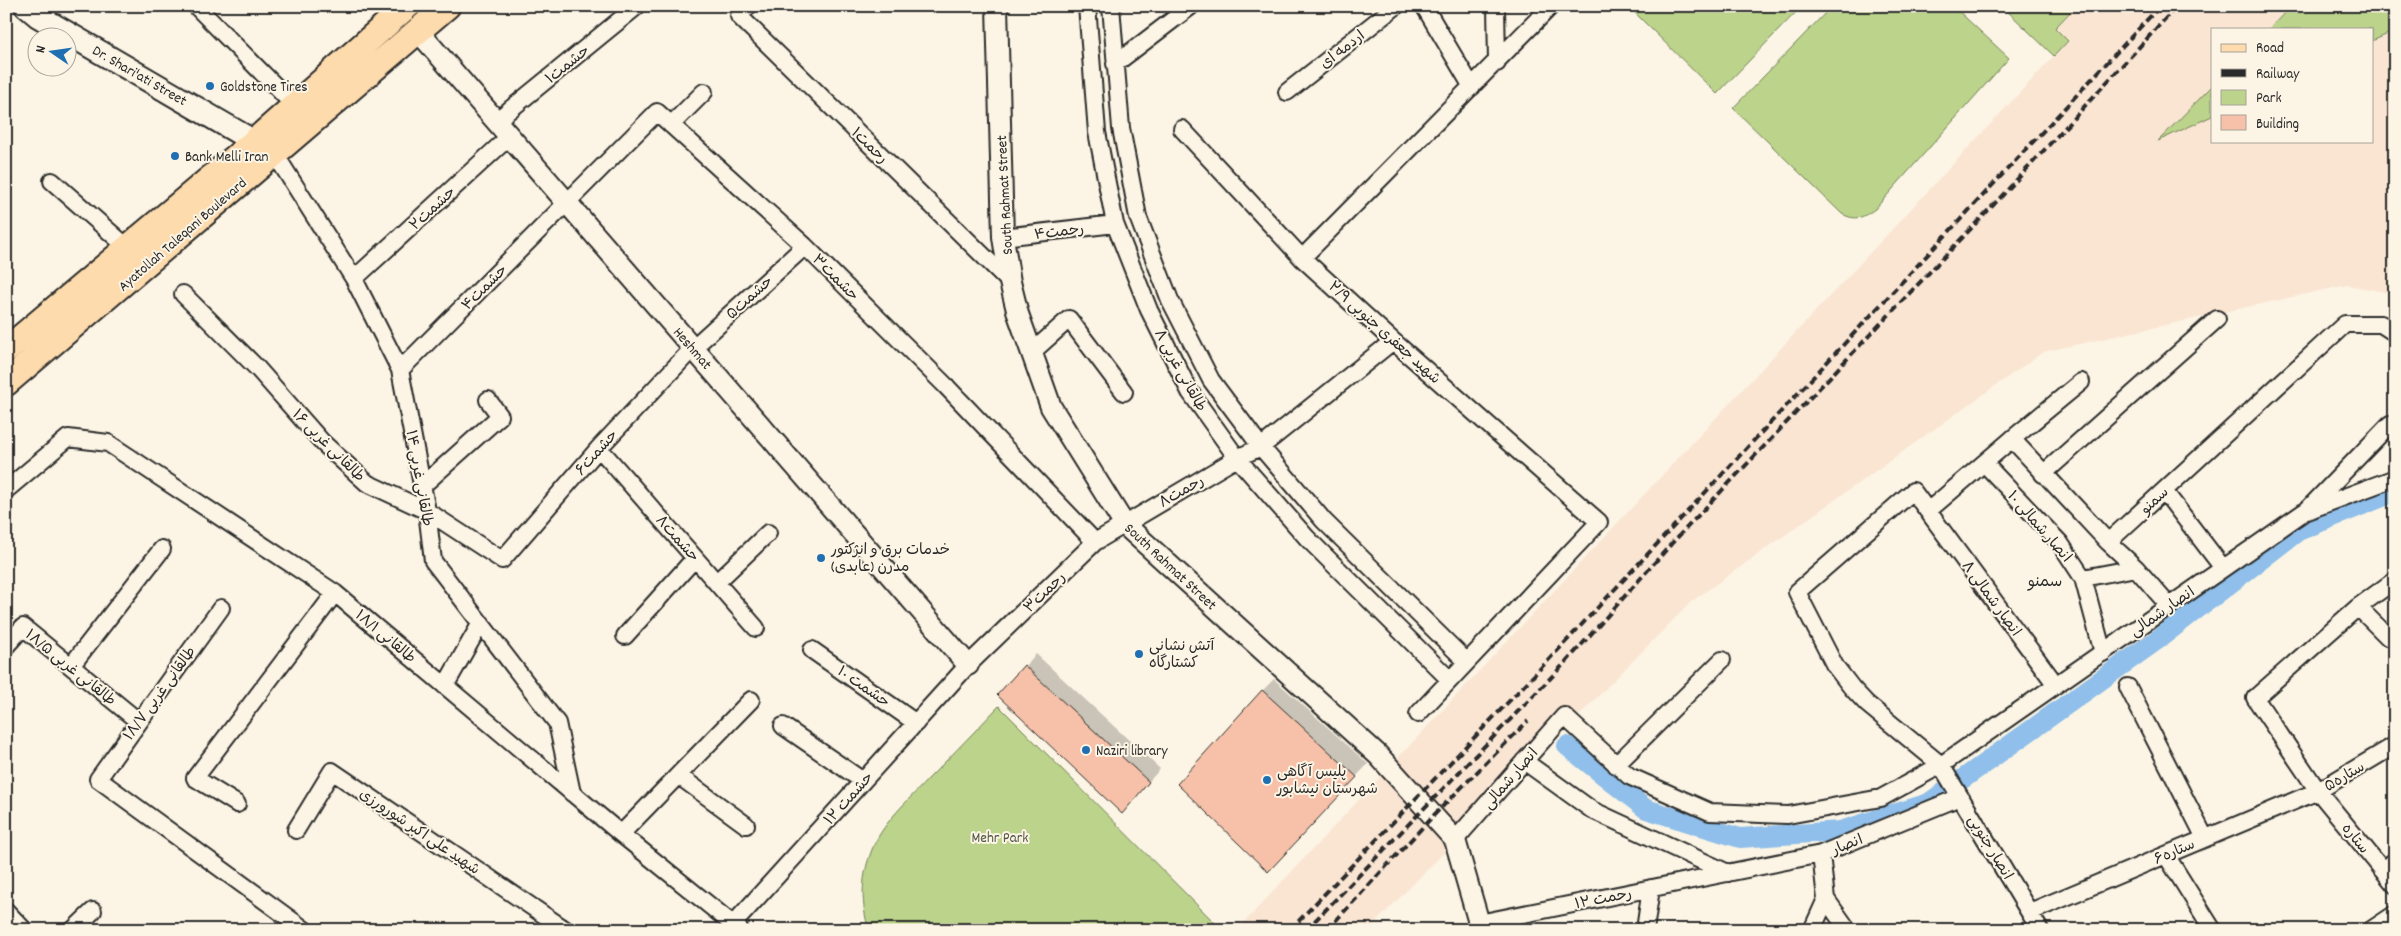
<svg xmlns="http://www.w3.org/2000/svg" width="2401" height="936" font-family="Dekko,'Playpen Sans Arabic',sans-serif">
<rect width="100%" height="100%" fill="#fcf5e5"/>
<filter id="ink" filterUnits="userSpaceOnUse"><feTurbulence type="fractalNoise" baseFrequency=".02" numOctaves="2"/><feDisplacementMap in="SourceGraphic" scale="10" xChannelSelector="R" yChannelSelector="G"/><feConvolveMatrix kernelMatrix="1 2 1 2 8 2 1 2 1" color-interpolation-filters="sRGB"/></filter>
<g filter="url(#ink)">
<path fill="#fae5d3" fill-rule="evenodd" d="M2076 6H2395V294L2347 285 2043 352 1691 602 1368 930H1237L2068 41 2055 29ZM2212 29H2372V141H2212Z"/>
<path fill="#bbd38a" stroke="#737f5a" d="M1628 6H1802L1717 94Z
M1832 6H1953L2009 58 1875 209C1862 218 1856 221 1842 214L1733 108Z
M2002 6H2076L2055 28 2068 41 2054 56Z
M2291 6H2395V31L2372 41V29H2269Z
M2212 86V116L2158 141Z
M999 706 1222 930H869C861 905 861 879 870 855 880 824 909 800 930 777 953 754 976 730 999 706Z"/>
<path fill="#0003" d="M1036 654 1160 769 1122 812 1025 666Z
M1274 679 1368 764 1279 859 1262 691Z"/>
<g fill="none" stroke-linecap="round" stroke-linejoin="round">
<path stroke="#8fbfea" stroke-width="20" d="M1567 746 1646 809 1740 838 1840 831 1929 803 2157 640 2298 531 2395 492"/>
</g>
<path fill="#f6c1a8" stroke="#2b2b2b" d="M1024 665 1149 782 1122 814 997 695Z
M1262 690 1357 777 1268 872 1177 784Z"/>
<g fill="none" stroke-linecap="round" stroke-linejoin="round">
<defs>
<path id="minor" d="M196 6 295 106
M748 6 739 16 1010 282
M1087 6 1097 132 1115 224 1149 310 1190 392 1237 458 1307 538 1449 679
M1111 6 1121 128 1138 217 1170 300 1211 380 1261 447 1324 521 1466 661
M1424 6 1472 87
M1496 6 1497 63
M1115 64 1191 6
M1287 92 1396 6
M496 121 637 6
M671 125 704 92
M1182 129 1302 258 1393 341 1599 522 1418 714
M275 154 354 279 400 370 427 511 433 561 557 723 572 793
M52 181 128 248
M1003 237 1115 224
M1302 258 1551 6
M354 279 510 136
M183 294 258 369 323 443 367 483 427 511 502 560 599 448 693 348 805 246
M1031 353 1069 319 1124 392
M400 370 657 112 805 246 945 385 1095 542
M2012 439 2081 382
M599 448 756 628
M1984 463 2060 543 2083 578 2103 653
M2043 474 2217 319
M422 486 500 416 488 400
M6 490 68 438 108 443 335 593 621 834 740 930
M2164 491 2223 568
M2308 509 2390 424
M1929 510 2012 439 2108 542 2345 324H2381L2395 333
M2136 568 2169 606
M2083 578 2136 568 2108 542
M2395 580 2358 607 2255 698 2318 791 2395 885
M717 582 768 533
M2358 607 2388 637 2395 632
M221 608 98 779 305 930
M625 636 695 558
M6 646 23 627 138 721
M812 650 916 723
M71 666 162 549
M445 686 481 623
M2128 687 2205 838
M783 726 863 781
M1524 761 1592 810 1728 873
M1616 765 1722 660
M679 776 746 825
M237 804 195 778 335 593
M296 830 332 771 566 930
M621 834 751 700
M1455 840 1564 716 1629 776 1710 812 1788 815 1881 798 1941 765 2304 512 2395 478
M2166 855 2213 930
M2382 870 2395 861
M1826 899 1848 930
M6 911 24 930
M2030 912 2318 791 2395 745
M1479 923 1821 854 1960 797
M73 930 93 911
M728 930 968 665 1095 542 1237 458 1261 447 1393 341
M1645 930 1651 888
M1812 930 1826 899 1821 854
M2040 930 1941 765 1867 704 1852 688 1835 666 1797 592 1913 491 2056 685
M2371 930 2395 914"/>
<path id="tertiary" d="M997 6 1003 237 1010 282 1018 314 1051 407 1124 524 1378 755 1455 840 1479 923 1478 930
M418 31 968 665"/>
<path id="secondary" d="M26 6 38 16 270 151"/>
<path id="primary" d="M6 350 255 141 407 6
M6 383 447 6"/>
</defs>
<use href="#minor" stroke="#2b2b2b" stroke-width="20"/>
<use href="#tertiary" stroke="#2b2b2b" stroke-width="24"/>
<use href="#secondary" stroke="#2b2b2b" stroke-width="26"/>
<use href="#primary" stroke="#2b2b2b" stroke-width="29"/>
<use href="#minor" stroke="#fcf5e5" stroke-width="16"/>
<use href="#tertiary" stroke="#fcf5e5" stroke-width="20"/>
<use href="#secondary" stroke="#fcf5e5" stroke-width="22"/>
<use href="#primary" stroke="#fedbac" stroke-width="25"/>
<path stroke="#2b2b2b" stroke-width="4" stroke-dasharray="8 4" stroke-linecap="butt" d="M1290 930 1558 650 2160 6
M1306 930 1568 660 1673 542 2000 198 2177 6
M1327 930 1434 815 1528 721"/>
</g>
</g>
<g fill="#1f6fb2" stroke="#fcf5e5" stroke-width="2">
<circle cx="210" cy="86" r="5"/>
<circle cx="175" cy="156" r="5"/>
<circle cx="821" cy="558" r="5"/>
<circle cx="1139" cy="654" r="5"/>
<circle cx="1086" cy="750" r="5"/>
<circle cx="1267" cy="780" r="5"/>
</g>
<g text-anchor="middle" stroke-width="4" stroke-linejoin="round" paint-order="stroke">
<g font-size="15" fill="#2b2b2b" stroke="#fcf5e5">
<text transform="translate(1342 49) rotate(-38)" y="5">اردمه ای</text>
<text transform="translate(567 64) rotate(-39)" y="5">حشمت۱</text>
<text transform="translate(140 75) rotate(30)" y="5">Dr. Shari'ati Street</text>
<text transform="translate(870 145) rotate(44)" y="5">رحمت۱</text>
<text transform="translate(1004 195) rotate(-93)" y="5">South Rahmat Street</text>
<text transform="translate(432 208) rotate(-43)" y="5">حشمت۲</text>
<text transform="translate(1059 231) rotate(-7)" y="5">رحمت۴</text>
<text transform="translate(182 234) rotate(-41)" y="5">Ayatollah Taleqani Boulevard</text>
<text transform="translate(836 277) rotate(45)" y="5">حشمت۳</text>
<text transform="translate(484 287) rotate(-45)" y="5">حشمت۴</text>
<text transform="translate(749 297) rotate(-42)" y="5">حشمت۵</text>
<text transform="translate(1385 332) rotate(42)" y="5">شهید جعفری جنوبی ۲/۹</text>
<text transform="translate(693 348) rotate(49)" y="5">Heshmat</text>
<text transform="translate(1181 370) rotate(61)" y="5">طالقانی غربی ۸</text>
<text transform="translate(329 445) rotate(45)" y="5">طالقانی غربی ۱۶</text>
<text transform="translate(596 452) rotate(-48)" y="5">حشمت۶</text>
<text transform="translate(420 478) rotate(80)" y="5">طالقانی غربی ۱۴</text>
<text transform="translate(1181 491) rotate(-30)" y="5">رحمت۸</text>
<text transform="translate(2154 500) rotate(-43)" y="5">سمنو</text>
<text transform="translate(2040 526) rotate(49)" y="5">انصار شمالی ۱۰</text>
<text transform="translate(678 538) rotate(48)" y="5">حشمت۸</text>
<text transform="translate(1171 566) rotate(43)" y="5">South Rahmat Street</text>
<text transform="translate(1044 592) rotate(-44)" y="5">رحمت۳</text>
<text transform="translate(1992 598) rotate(54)" y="5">انصار شمالی ۸</text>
<text transform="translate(2162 611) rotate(-35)" y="5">انصار شمالی</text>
<text transform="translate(386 636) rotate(40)" y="5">طالقانی ۱۸/۱</text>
<text transform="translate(71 667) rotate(39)" y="5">طالقانی غربی ۱۸/۵</text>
<text transform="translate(864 686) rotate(35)" y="5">حشمت ۱۰</text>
<text transform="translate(159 693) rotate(-54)" y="5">طالقانی غربی ۱۸/۷</text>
<text transform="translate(2344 776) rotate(-31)" y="5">ستاره۵</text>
<text transform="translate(1510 778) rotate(-49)" y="5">انصار شمالی</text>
<text transform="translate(848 798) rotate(-48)" y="5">حشمت ۱۲</text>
<text transform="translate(420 831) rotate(34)" y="5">شهید علی اکبر شورورزی</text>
<text transform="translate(2356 838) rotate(51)" y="5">ستاره</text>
<text transform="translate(1847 844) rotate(-22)" y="5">انصار</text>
<text transform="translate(1991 847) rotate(59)" y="5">انصار جنوبی</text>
<text transform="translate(2174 851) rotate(-23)" y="5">ستاره۶</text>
<text transform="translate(1603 898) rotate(-11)" y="5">رحمت ۱۲</text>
</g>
<g font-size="15" fill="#2b2b2b" stroke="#fcf5e5" text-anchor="start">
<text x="220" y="91">Goldstone Tires</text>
<text x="185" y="161">Bank Melli Iran</text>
<text x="831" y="554">خدمات برق و انژکتور<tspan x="831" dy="17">مدرن (عابدی)</tspan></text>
<text x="1149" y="650">آتش نشانی<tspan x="1149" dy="17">کشتارگاه</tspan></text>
<text x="1096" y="755">Naziri library</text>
<text x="1277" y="776">پلیس آگاهی<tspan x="1277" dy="17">شهرستان نیشابور</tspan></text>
</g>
<g font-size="15" fill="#4f5543" stroke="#fcf5e5">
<text x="1000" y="842">Mehr Park</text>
</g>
<g font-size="16" fill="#2b2b2b" stroke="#fcf5e5">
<text x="2045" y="586">سمنو</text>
</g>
</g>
<rect width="2401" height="936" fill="none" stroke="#fcf5e5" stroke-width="25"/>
<rect x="12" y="12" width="2376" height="911" fill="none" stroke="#2b2b2b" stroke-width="2" filter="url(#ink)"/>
<rect x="2211" y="28" width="162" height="115" fill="#fcf5e5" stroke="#a8a49b"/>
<rect x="2221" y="44" width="25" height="8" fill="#fedbac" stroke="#a8a49b"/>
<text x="2256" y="52" font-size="15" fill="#2b2b2b">Road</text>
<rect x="2221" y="69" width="25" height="8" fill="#2b2b2b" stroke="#a8a49b"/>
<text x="2256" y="78" font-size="15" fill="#2b2b2b">Railway</text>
<rect x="2221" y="90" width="25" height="15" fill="#bbd38a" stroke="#a8a49b"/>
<text x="2256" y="102" font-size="15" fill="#2b2b2b">Park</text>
<rect x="2221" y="115" width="25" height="15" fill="#f6c1a8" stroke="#a8a49b"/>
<text x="2256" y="128" font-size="15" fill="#2b2b2b">Building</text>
<g transform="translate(52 52) rotate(283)"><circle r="24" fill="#fcf5e5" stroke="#a8a49b"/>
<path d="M0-4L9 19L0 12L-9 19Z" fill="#1f6fb2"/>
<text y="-8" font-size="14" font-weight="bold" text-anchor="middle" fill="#2b2b2b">N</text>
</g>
</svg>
